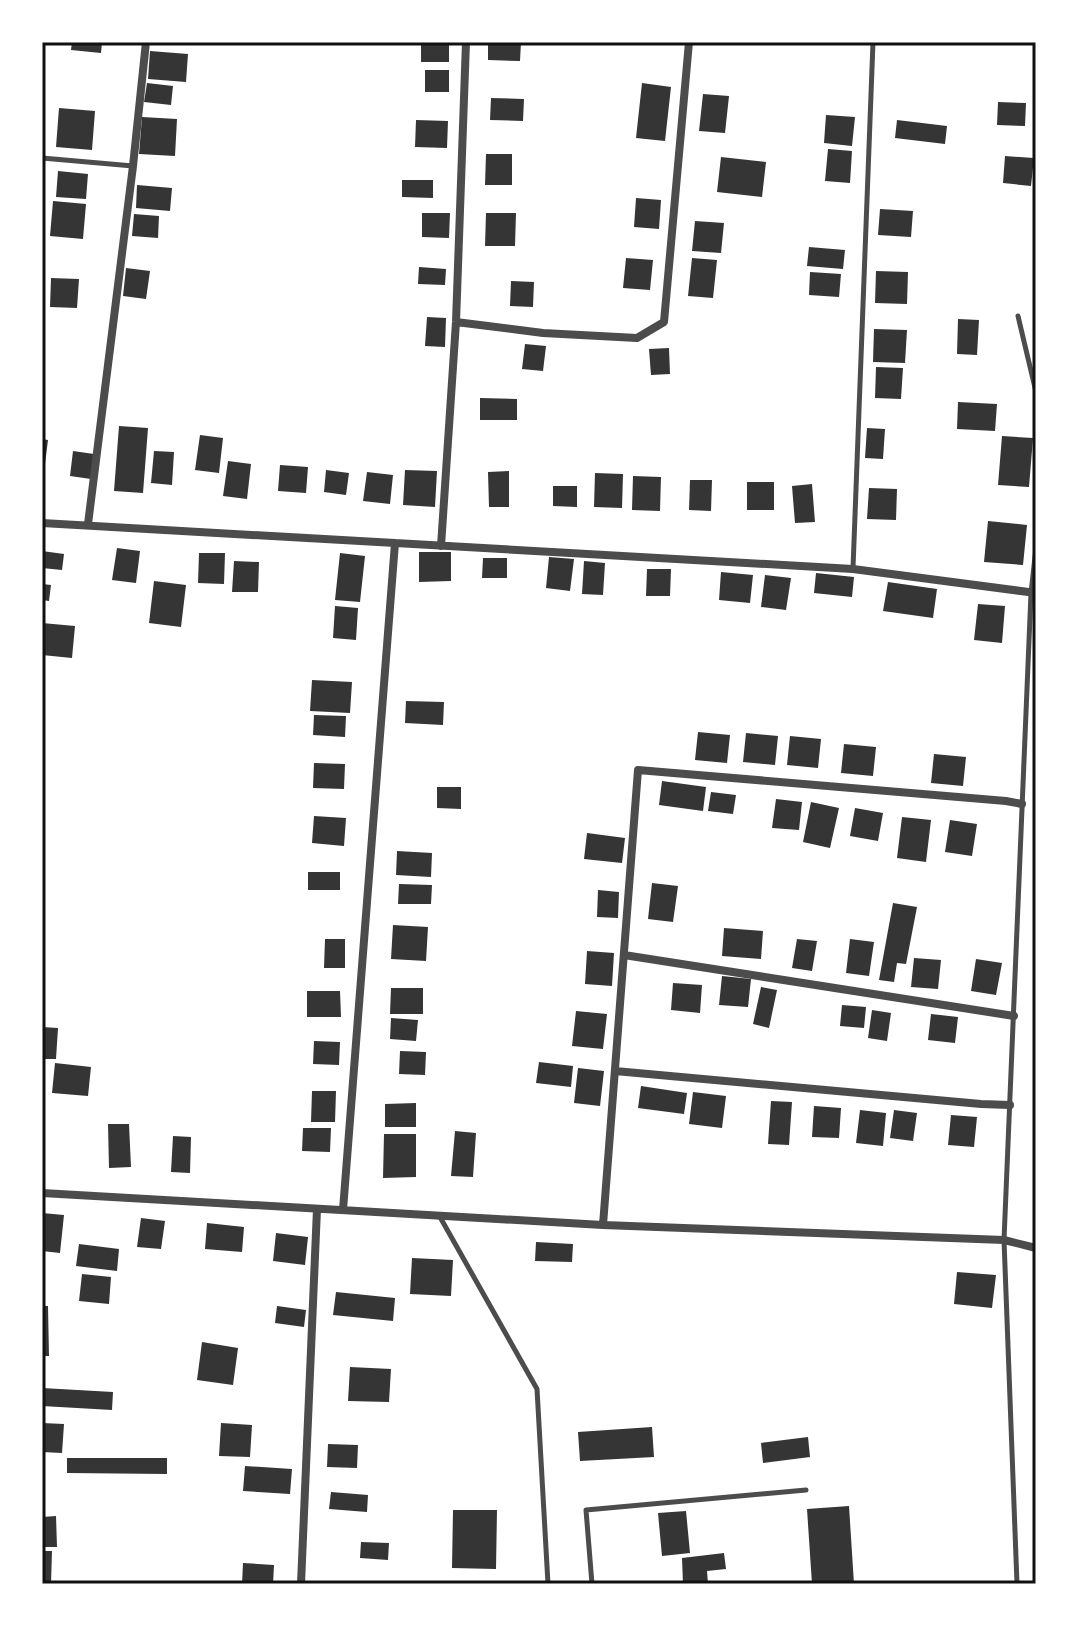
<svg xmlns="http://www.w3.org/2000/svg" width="1078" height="1626" font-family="'DejaVu Sans',sans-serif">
<rect width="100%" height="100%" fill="#fff"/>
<path fill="#353535" d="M72 42H102L101 53 71 50Z
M421 42H449V62H421Z
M488 42H521L520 61 488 60Z
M150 51 188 54 186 82 148 79Z
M425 70H449V92H425Z
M147 83 173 86 171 105 144 102Z
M642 83 671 87 665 141 636 138Z
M703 94 729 96 725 133 699 131Z
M491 98 524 99 523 121 490 120Z
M998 102 1026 103 1025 126 997 125Z
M59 108 95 111 92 150 56 147Z
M826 115 855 117 852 146 824 143Z
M142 117 177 119 175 156 139 154Z
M416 120 448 121 447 148 415 147Z
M897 120 947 126 945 144 895 138Z
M828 149 852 151 850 183 825 181Z
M486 154H512V185H485Z
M1005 156 1034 158 1031 186 1003 183Z
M721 157 766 162 762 197 717 192Z
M58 171 88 174 86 199 56 197Z
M402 180H433V198L402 197Z
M137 185 172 188 170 211 136 208Z
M636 198 661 200 659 229 634 227Z
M53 201 86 204 83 239 50 236Z
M880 209 913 211 911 237 878 235Z
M422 213H450L449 238 422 237Z
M486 213H516L515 246H485Z
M134 214 159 216 158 238 132 236Z
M695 221 724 223 721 253 692 251Z
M809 247 845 250 843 269 807 266Z
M626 258 653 260 650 290 623 288Z
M692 258 717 260 713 298 688 296Z
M419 267 446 269 445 285 418 284Z
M126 268 150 271 146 299 123 296Z
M876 271 908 272 907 304 875 303Z
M810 272 841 274 839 297 809 295Z
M51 278 79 279 77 308 50 307Z
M511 281 534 282 533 307 510 306Z
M427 317 446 318 445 347 425 346Z
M958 319 979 320 977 355 957 354Z
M874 329 907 330 905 363 873 362Z
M525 344 546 346 543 371 522 369Z
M669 348 670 374 651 375 649 349Z
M876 367 903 368 901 399 875 398Z
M480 398 517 399V420H480Z
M958 402 997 404 995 431 957 429Z
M119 426 148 428 143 493 114 491Z
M867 428 885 429 883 459 865 458Z
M200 435 223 438 219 473 195 470Z
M1002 436 1033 438 1029 487 998 485Z
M42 439 48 440 44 472H42Z
M73 451 94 454 91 479 70 476Z
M154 451 174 452 172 485 151 483Z
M228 461 251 464 247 499 223 496Z
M280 465 308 467 306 493 278 491Z
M326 470 349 473 346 495 324 492Z
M405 470 437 471 435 507 403 505Z
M509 471V507H489L488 472Z
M367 472 393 475 390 504 363 501Z
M595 473 623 474 622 508 594 507Z
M633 476 661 477 660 511 632 510Z
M690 480H712L711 511 689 510Z
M747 482H774V510H747Z
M812 484 815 522 795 523 792 486Z
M553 486H577V507L553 506Z
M869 488 897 489 896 520 867 519Z
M988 521 1027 525 1023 565 984 562Z
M117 548 140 551 136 583 112 580Z
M42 551 64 554 62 570 42 568Z
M419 552H451V581L419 582Z
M199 553H225L224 584 198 583Z
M340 553 365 556 360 602 335 600Z
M549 557 574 559 570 591 546 588Z
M483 558H507V578H482Z
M234 561 259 562 258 592H232Z
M584 561 605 563 603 595 582 594Z
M647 569H671L670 596H646Z
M721 572 753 575 750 603 719 600Z
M816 573 854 577 852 597 814 593Z
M765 575 791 578 786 610 761 607Z
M154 581 186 585 181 627 149 623Z
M888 582 937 589 933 618 883 611Z
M42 584 51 585 49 601 42 600Z
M978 604 1005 606 1002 643 974 640Z
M335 606 358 608 356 640 333 638Z
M42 623 75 626 72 658 42 655Z
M312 680 352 682 350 713 310 711Z
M406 701 444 702 443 725 405 723Z
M314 715 346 716 345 737 313 735Z
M698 732 730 735 727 763 695 760Z
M746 733 778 736 775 765 743 762Z
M790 736 821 739 818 768 787 765Z
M844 744 876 747 873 776 841 773Z
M934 754 966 757 963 786 931 783Z
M314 763 345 764 344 789 313 788Z
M662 781 706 787 703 811 659 805Z
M437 787H461V809L437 808Z
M711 792 736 795 733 814 708 811Z
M776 799 802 802 799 830 772 828Z
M811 802 839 808 830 848 803 842Z
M855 808 883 813 878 841 850 836Z
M314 816 346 818 344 846 312 843Z
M902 817 931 820 926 862 897 858Z
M950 820 977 824 972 856 945 852Z
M587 833 625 838 622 863 584 859Z
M397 851 432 853 431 877 396 875Z
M308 872H340V890H308Z
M652 883 678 886 673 922 648 919Z
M399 884 432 885 431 904H398Z
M598 890 619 892 618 918 597 917Z
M893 903 917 907 906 964 897 963 894 982 879 980Z
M393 925 428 927 426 961 391 959Z
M724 928 763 931 761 959 722 956Z
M325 939H345V968H324Z
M797 939 817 941 812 971 792 968Z
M850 939 874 942 869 976 846 973Z
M587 951 614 953 612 986 585 984Z
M914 958 941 960 938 989 911 987Z
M976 959 1002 963 996 995 971 991Z
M722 976 751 979 748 1007 719 1005Z
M673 983 702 985 700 1013 671 1010Z
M761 987 777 990 769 1028 753 1024Z
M391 988H423V1014H390Z
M307 991H340L341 1017H307Z
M842 1005 866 1007 864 1028 840 1026Z
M872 1010 891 1013 887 1041 868 1038Z
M576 1011 607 1014 603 1049 572 1046Z
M931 1014 958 1017 955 1043 928 1040Z
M391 1018 418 1020 416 1041 390 1039Z
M42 1027 58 1028 56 1059H42Z
M314 1041 340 1042 339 1065 313 1064Z
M400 1051 426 1052 425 1075 399 1074Z
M539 1062 573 1066 571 1087 536 1083Z
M55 1063 91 1067 88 1096 52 1093Z
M578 1068 604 1071 600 1106 574 1103Z
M641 1086 687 1093 684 1114 638 1108Z
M312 1091H336L335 1122H311Z
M693 1092 726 1096 722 1128 689 1124Z
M771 1101 792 1102 789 1145 768 1144Z
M416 1103V1127H385V1104Z
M814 1106 841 1108 839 1138 812 1137Z
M860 1110 886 1113 883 1146 856 1143Z
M894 1110 917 1113 913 1141 890 1138Z
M951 1115 977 1117 974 1147 948 1145Z
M108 1124H129L131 1167 109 1168Z
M303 1128H331L330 1152 302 1151Z
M455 1131 476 1133 473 1177 451 1176Z
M384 1134H416V1177L383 1178Z
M173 1136 191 1137 190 1173 171 1172Z
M42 1213 64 1215 60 1253 42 1251Z
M141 1218 165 1221 161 1249 137 1247Z
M207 1223 244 1227 242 1252 205 1249Z
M276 1233 308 1237 305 1265 273 1261Z
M536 1242 573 1244 572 1262 535 1261Z
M79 1244 119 1249 117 1271 76 1266Z
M412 1258 453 1260 451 1296 410 1294Z
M957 1272 996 1275 992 1308 954 1304Z
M82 1274 111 1277 109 1304 79 1301Z
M336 1292 395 1298 393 1321 333 1315Z
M42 1306H48L49 1356H42Z
M277 1306 306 1310 304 1327 275 1323Z
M202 1342 238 1348 233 1385 197 1380Z
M350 1367 391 1369 389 1402 348 1401Z
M42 1388 113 1392 112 1410 42 1406Z
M42 1423 64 1424 62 1453 42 1452Z
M221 1423 252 1425 250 1457 219 1456Z
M652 1427 654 1457 580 1461 578 1432Z
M808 1437 810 1457 763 1463 761 1443Z
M328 1444 358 1445 357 1468 327 1467Z
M67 1458H167V1474L67 1473Z
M245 1466 292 1469 290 1494 243 1491Z
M331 1492 368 1495 367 1512 329 1509Z
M849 1506 854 1584H812L807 1509Z
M453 1510H497L496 1569 452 1568Z
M686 1511 690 1553 662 1556 658 1513Z
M56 1516 57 1547H42V1517Z
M361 1542 389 1543 388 1560 360 1558Z
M42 1551H52L51 1584H42Z
M724 1553 726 1569 707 1571 708 1584H683L682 1558Z
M243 1563 274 1565 273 1584H242Z"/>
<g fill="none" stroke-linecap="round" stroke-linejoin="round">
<path stroke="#4c4c4c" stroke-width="5" d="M42 158 133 166
M1018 316 1036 392
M853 568 873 42
M440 1217 537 1389 548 1584
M592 1584 586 1510 806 1490
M1017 1584 1004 1240 1031 593 1036 548"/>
<path stroke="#4c4c4c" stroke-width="8" d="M456 322 543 333 637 338 664 322 689 42
M42 523 853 569 1036 593
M88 524 133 166 146 42
M441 546 456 322 466 42
M624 955 1014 1016
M615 1071 981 1104 1010 1105
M42 1193 603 1225 1004 1240 1036 1248
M343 1210 395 543
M603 1225 638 770 1006 801 1022 804
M301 1584 317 1209"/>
</g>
<rect width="1078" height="1626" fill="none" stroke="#ffffff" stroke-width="88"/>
<rect x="44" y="44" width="990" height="1538" fill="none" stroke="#111" stroke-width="3"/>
</svg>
